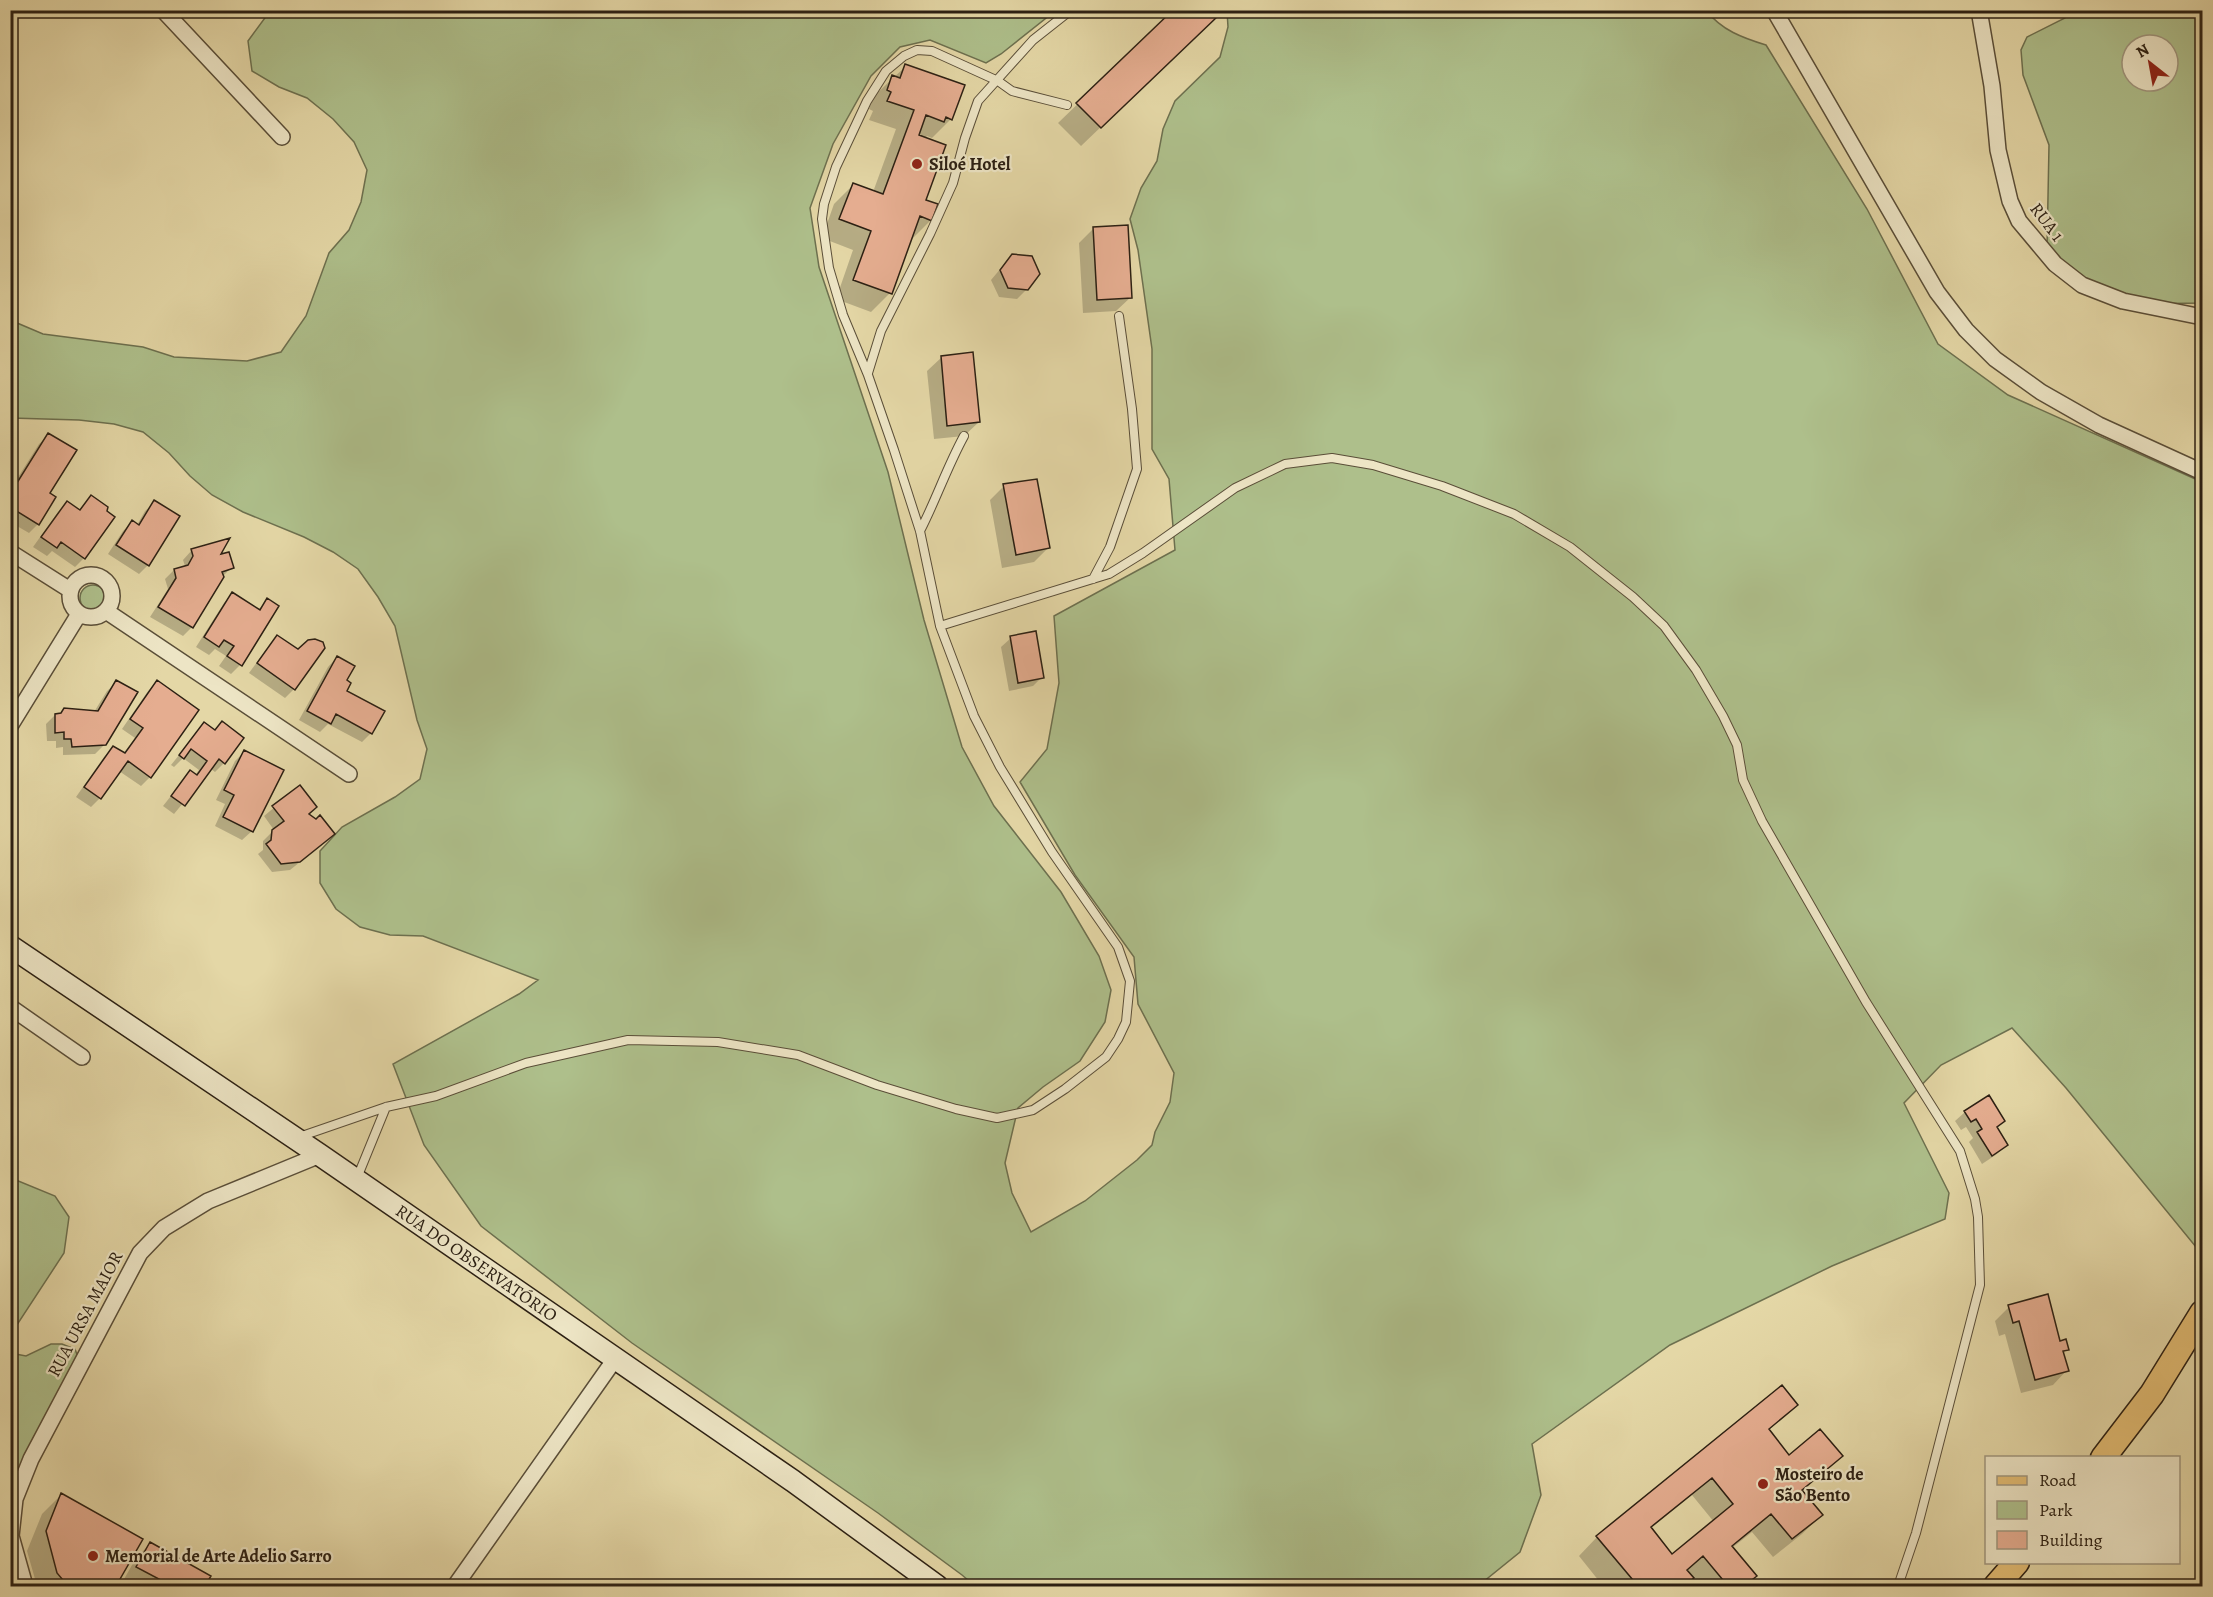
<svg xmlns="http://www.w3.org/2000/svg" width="2213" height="1597" font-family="Alegreya,serif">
<rect width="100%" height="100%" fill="#e4d7a6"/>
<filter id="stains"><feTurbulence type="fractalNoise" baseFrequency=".00333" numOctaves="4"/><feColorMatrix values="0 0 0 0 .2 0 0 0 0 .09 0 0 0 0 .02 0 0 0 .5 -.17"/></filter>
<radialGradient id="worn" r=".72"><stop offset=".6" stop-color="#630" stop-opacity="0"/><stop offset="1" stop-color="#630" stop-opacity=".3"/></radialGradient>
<path fill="#aebf8b" stroke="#6d704f" stroke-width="1.5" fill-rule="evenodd" d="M270 11H1055L1001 54 986 63 930 40 900 47 871 76 833 144 810 208 819 267 888 472 924 620 962 747 994 806 1061 892 1099 956 1111 990 1105 1022 1080 1061 1043 1087 1018 1108 1005 1163 1012 1193 1031 1232 1085 1201 1137 1160 1152 1145 1155 1132 1170 1102 1174 1073 1138 1004 1134 957 1075 875 1020 782 1047 749 1059 683 1054 616 1175 550 1169 479 1152 449V349L1138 250 1130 219 1141 188 1157 161 1163 129 1175 101 1220 57 1228 27 1227 11H1707C1721 30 1743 38 1766 45L1867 209 1938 344 2008 395 2202 482V1238L2196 1247 2066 1088 2012 1028 1941 1065 1904 1103 1949 1193 1945 1219 1832 1266 1670 1345 1532 1444 1541 1495 1520 1552 1478 1586H975L962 1575 878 1513 632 1343 481 1226 424 1145 393 1064 519 994 538 980 423 936 390 935 360 927 336 909 320 883V851L342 827 395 797 420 779 427 749 417 720 395 626 378 597 358 569 333 552 304 537 243 512 212 495 190 476 169 453 143 432 114 424 79 420 11 418 10 320 43 334 143 347 174 357 247 361 281 352 306 316 329 253 349 230 361 202 367 170 354 142 333 119 307 98 279 87 252 71 248 41Z
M2068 11H2202V303L2138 304 2071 279 2047 249 2049 145 2023 75 2021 50 2027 37 2065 18ZM2132 45H2168V81H2132Z
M80 598a13 13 0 1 1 26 0a13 13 0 1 1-26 0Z
M11 1178 55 1196 69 1217 64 1253 11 1334Z
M51 1344H62L75 1349 79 1360 14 1486 10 1485V1353L26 1356Z"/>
<path fill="#0003" fill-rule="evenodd" d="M1175 10 1197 35 1081 146 1058 123Z
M906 66 951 119 932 138 927 136 925 139 924 201 931 220 912 239 910 238 890 293 871 312 836 299 853 250 822 238 834 204 853 185 873 192 896 129 869 120 873 111 869 109 874 96Z
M1093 229 1131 297 1116 311 1083 313 1079 243Z
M1012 255 1027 289 1017 299 999 297 991 280Z
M942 357 979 422 964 436 934 439 927 371Z
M49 435 48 494 38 524 29 533 10 522V490L39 444Z
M1004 486 1048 548 1034 562 1002 568 990 500Z
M91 497 113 517 84 558 75 567 52 551 47 556 33 547 58 512 68 503 78 511Z
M155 502 148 565 139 574 108 554 123 531 132 522 137 525 145 511Z
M192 550 218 557 232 567 222 577 192 627 183 636 150 617 168 589 165 579 174 570 185 566 183 560Z
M233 594 258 610 267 600 240 665 231 674 219 666 226 656 215 649 209 655 196 647 224 603Z
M278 637 294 689 285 698 249 673 269 646Z
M1011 638 1042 677 1033 686 1009 691 1001 647Z
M337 657 345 681V691L371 733 362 742 328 724 320 732 299 720 328 667Z
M117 682 105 744 95 754 63 755V747L56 748V741H47L46 724 55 715 94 712 107 691Z
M157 682 150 777 141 786 119 771 100 798 91 807 76 797 104 757 113 748 123 754 135 738 122 729 148 691Z
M222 723 224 763 215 772 211 769 174 814 163 806 190 772 195 775 199 770 183 758 174 767 171 765 204 724 214 731Z
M244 752 252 831 242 840 215 826 225 804 216 800 235 761Z
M299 787 308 815 324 843 290 870 272 872 258 854 263 850V841L274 830 264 816Z
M1988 1097 2003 1121 1996 1129 2006 1145 1997 1154 1982 1164 1969 1142 1973 1138 1966 1127 1961 1130 1955 1121 1965 1112Z
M2009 1307 2067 1349 2063 1354 2067 1370 2053 1385 2021 1393 2005 1334 1999 1336 1995 1321Z
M1796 1405 1768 1431 1789 1457 1841 1456 1802 1492 1821 1515 1802 1534 1773 1557 1752 1532 1732 1548 1755 1576 1745 1586H1694L1689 1580 1683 1586H1603L1579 1556 1597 1537ZM1692 1495 1714 1522 1672 1556 1650 1529Z
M61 1495 141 1540 115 1586H37L27 1551 42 1514Z
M150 1544 209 1577 204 1586H133L123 1581 136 1558Z"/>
<path fill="#e5ad90" stroke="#2c2013" stroke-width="1.5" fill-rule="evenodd" d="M1173 10H1212L1218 16 1101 128 1076 103Z
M905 64 965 85 952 120 946 117 944 122 926 115 919 135 946 145 926 200 938 204 932 221 920 216 892 294 853 280 871 231 839 219 853 183 883 194 914 110 887 101 891 92 887 90 892 75 900 78Z
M1128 225 1132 298 1097 300 1093 227Z
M1012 254 1032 256 1040 274 1028 290 1008 288 1000 270Z
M973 352 980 422 947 426 941 356Z
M48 433 77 450 50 493 56 497 39 525 10 507V494Z
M1037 479 1050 548 1016 555 1003 484Z
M91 495 108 507 107 511 115 517 85 559 61 542 57 548 41 537 67 501 80 510Z
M154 500 180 516 149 566 116 545 132 520 139 525Z
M230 538 221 554 229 552 234 568 222 572 224 577 193 628 158 607 176 578 174 569 188 565 193 556 191 549Z
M232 592 260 610 267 598 279 606 242 666 227 656 234 646 224 640 219 647 204 637Z
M1036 631 1044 678 1018 683 1010 636Z
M277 635 298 649 308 640 315 639 323 642 325 648 295 690 257 663Z
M337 656 355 666 347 680 351 683 347 691 385 711 372 734 336 714 331 724 307 711Z
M116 680 138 692 106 745 72 747 71 739H64V732L55 733V714L61 713 64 708 98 711Z
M157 680 199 710 151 778 128 761 101 799 84 787 113 746 125 753 143 728 130 719Z
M222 721 244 738 225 764 219 759 185 806 171 796 190 770 197 775 207 761 191 749 184 759 179 755 204 722 215 730Z
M244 750 284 770 253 832 223 817 234 795 224 790Z
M300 785 317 807 309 814 316 819 320 815 335 834 300 862 281 864 266 844 271 840 272 830 284 821 272 806Z
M1989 1095 2005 1121 1997 1127 2008 1145 1992 1156 1977 1132 1982 1129 1976 1119 1971 1122 1964 1111Z
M2048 1294 2060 1341 2066 1339 2069 1350 2063 1351 2069 1371 2035 1380 2019 1321 2013 1323 2008 1305Z
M1782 1385 1798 1405 1769 1429 1789 1455 1820 1429 1843 1456 1802 1490 1823 1515 1792 1539 1771 1514 1732 1546 1757 1576 1744 1586H1728L1703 1556 1687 1570 1694 1578 1683 1586H1638L1596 1536ZM1712 1478 1733 1504 1672 1554 1651 1527Z
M61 1493 143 1539 116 1586H68L57 1573 46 1531Z
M150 1542 211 1576 205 1586H172L136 1567Z"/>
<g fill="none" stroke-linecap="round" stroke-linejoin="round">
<defs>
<path id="lane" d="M868 373 881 331 930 234 953 183 965 138 978 101 1033 40 1071 10
M920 531C936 500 947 467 964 436
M1093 579 1110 547 1137 469 1132 409 1119 316
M940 626 1109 574 1143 553 1235 488 1285 464 1332 458 1373 465 1442 486 1514 514 1570 547 1633 597 1664 626 1696 670 1723 716 1737 745 1743 780 1762 821 1866 1002 1960 1151 1975 1199 1978 1217 1980 1285 1916 1533 1898 1586
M299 1137 386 1107 436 1096 526 1063 628 1040 718 1042 798 1055 877 1085 956 1109 997 1118 1033 1110 1065 1089 1106 1057 1118 1039 1126 1022 1130 981 1118 947 1052 852 1000 767 974 716 940 626 920 531 894 450 868 375 843 315 829 268 822 219 824 204 836 167 867 101 886 71 904 56 917 50 932 51 998 81 1012 91 1067 105
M357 1178 386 1107"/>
<path id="street" d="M163 10 282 137
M1774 10 1937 292 1966 330 1995 359 2041 392 2099 425 2202 472
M1979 10 1992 86 1998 150 2010 201 2019 221 2055 264 2082 285 2123 301 2202 317
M10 552 70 590
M70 596a21 21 0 1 1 42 0a21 21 0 1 1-42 0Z
M106 611 349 774
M10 726 79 614
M10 1007 82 1057
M25 1586 11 1536 15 1499 31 1459 140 1253 164 1228 208 1201 320 1155
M455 1586 615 1359"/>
<g id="secondary">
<path id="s1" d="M10 946 320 1155 793 1481 937 1586"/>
</g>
<path id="primary" d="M2103 1458 2152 1394 2202 1313
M1996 1586 2017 1562"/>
</defs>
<use href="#lane" stroke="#5a4e38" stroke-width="10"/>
<use href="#street" stroke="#5a4e38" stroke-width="18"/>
<use href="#secondary" stroke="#2c2013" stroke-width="24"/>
<use href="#primary" stroke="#2c2013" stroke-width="27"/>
<use href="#lane" stroke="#ede5c5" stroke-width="8"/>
<use href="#street" stroke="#ede5c5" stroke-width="15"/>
<use href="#secondary" stroke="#ede5c5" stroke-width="21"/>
<use href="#primary" stroke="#e2bc73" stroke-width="24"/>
</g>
<g fill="#8f2418" stroke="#ede5c5" stroke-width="2">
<circle cx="917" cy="164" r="6"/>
<circle cx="1763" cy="1484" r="6"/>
<circle cx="93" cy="1556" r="6"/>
</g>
<g text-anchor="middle" stroke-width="4.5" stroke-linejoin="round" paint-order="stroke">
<g font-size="18" font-weight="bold" fill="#2c2013" stroke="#ede5c5" text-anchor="start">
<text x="929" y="170">Siloé Hotel</text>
<text x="1775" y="1480">Mosteiro de<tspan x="1775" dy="21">São Bento</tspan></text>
<text x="105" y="1562">Memorial de Arte Adelio Sarro</text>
</g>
<g font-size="18" fill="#2c2013" stroke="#ede5c5">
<text transform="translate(2047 222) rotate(53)" y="6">RUA 1</text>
<text dy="6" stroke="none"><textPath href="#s1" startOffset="564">RUA DO OBSERVATÓRIO</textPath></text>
<text transform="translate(85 1314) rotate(-62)" y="6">RUA URSA MAIOR</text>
</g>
</g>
<rect width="2213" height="1597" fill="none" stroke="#e4d7a6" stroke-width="36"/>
<rect x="12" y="12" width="2189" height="1573" fill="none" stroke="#2c2013" stroke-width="3"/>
<rect x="18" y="18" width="2177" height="1561" fill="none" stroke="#2c2013" stroke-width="1.5"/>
<rect x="1985" y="1456" width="195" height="108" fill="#ede5c5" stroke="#a0967e" stroke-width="1.5"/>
<rect x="1997" y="1476" width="30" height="9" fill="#e2bc73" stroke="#a0967e" stroke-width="1.5"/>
<text x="2039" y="1486" font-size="18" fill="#2c2013">Road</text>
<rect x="1997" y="1501" width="30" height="18" fill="#aebf8b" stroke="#a0967e" stroke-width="1.5"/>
<text x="2039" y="1516" font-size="18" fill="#2c2013">Park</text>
<rect x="1997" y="1531" width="30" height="18" fill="#e5ad90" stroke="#a0967e" stroke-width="1.5"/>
<text x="2039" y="1546" font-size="18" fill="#2c2013">Building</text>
<g transform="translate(2150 63) rotate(329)"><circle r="28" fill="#ede5c5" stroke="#a0967e" stroke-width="1.5"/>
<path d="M0-4.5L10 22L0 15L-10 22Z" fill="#8f2418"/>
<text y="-9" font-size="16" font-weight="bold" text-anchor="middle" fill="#2c2013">N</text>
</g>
<rect width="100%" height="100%" filter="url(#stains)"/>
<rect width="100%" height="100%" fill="url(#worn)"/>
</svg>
